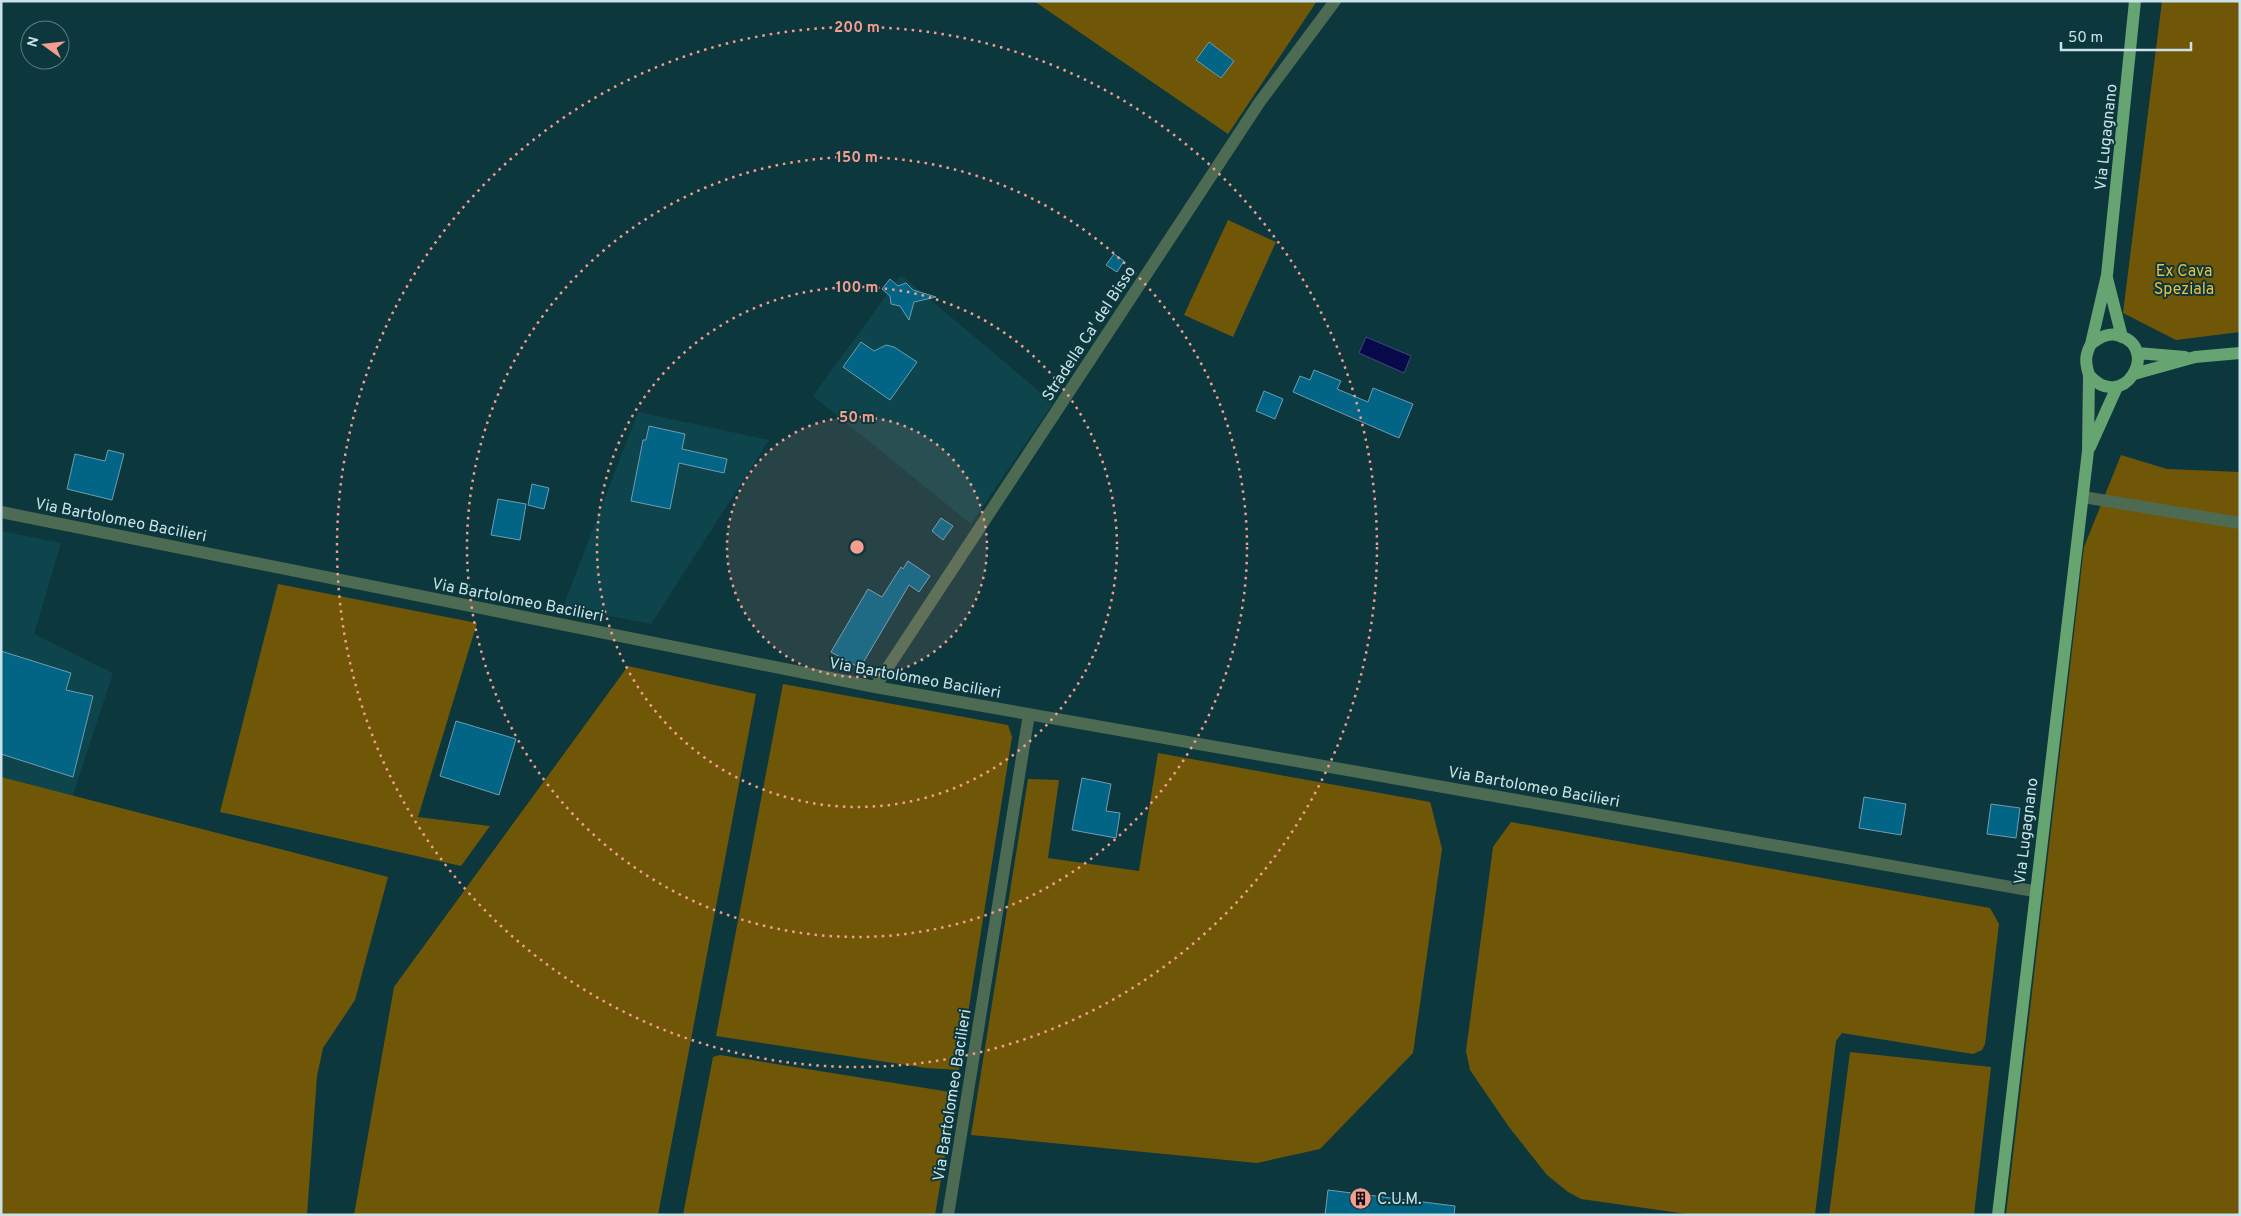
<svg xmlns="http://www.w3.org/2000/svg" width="2241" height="1216" font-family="Overpass,sans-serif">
<rect width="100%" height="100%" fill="#0c373d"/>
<path fill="#0e454c" d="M901 275 1053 403 971 524 813 396Z
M638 412 769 440 651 624 563 607Z
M1 531 61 543 34 634 113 673 71 801 1 782Z"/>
<path fill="#705707" d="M1034 1H1317L1228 134Z
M2162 1H2240V332L2176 340 2123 313Z
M1228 220 1276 242 1233 337 1184 315Z
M2121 455 2167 469 2240 472V1215H2006L2084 547Z
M278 584 477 623 418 817 490 826 461 866 220 812Z
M628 666 756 694 658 1215H354L394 987Z
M783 684 1008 725 1012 737 959 1070 926 1068 716 1036Z
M1158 753 1430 802 1431 805 1442 849 1413 1053 1320 1149 1257 1163 971 1135 1028 779 1059 780 1048 858 1139 871Z
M1 777 388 877 355 1000 323 1048 317 1076 307 1215H1Z
M1511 822 1990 908 1999 924 1985 1044 1982 1050 1973 1054 1842 1033 1836 1041 1815 1215H1694L1581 1199 1568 1192 1547 1175 1509 1127 1470 1070 1466 1051 1493 847Z
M1850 1052 1991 1067 1974 1215H1829Z
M720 1055 950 1092 955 1096 935 1215H683L713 1057Z"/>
<path fill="#07094b" stroke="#414a7a" d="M1366 337 1411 356 1404 373 1359 353Z"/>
<path fill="#026585" stroke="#6f9cb2" d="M1209 42 1234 61 1221 78 1196 60Z
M1114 254 1124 261 1117 272 1106 265Z
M890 279 898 286 906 283 913 290 936 297 914 302 909 320 900 306 891 304 890 296 882 289Z
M861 342 874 351 886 345 894 347 917 362 890 400 843 367Z
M1314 370 1341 381 1337 389 1368 402 1373 388 1413 404 1399 438 1293 392 1300 376 1310 380Z
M1264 391 1283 399 1275 419 1256 411Z
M649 426 685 434 682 449 727 459 724 473 679 463 670 509 631 501 643 440H646Z
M108 450 124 454 112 500 67 489 75 454 105 461Z
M532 484 549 488 544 509 528 505Z
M498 499 526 504 520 540 491 535Z
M941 518 953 526 943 540 932 531Z
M908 561 930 576 919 592 909 585 860 668 831 652 868 589 882 597 901 567 903 569Z
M1 651 71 673 66 690 93 696 73 777 1 754Z
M456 721 516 739 499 795 440 776Z
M1082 778 1111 784 1106 811 1120 813 1116 838 1072 830Z
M1864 797 1906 804 1901 835 1859 828Z
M1991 804 2020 808 2016 838 1987 834Z
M1328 1190 1455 1206 1454 1215H1325Z"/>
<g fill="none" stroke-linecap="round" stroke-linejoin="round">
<path stroke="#4d6b52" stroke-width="12" d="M2083 497 2240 523
M1 512 875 687 2034 891
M875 687 1259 103 1335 1
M948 1215 1029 714"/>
<path stroke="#66a471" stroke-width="12" d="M2107 278 2122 337
M2137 353 2185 357
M2134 374 2195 357 2240 353
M2089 375C2123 414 2161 349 2120 336 2109 332 2100 337 2091 344
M2090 447 2117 387
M1998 1215 2088 451 2089 375C2085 362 2085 355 2091 344L2107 275 2135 1"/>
</g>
<circle cx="857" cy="547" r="130" fill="#f59d8f" fill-opacity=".12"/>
<g fill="none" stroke="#f59d8f" stroke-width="2.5" stroke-dasharray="2.5 5">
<circle cx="857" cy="547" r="130"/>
<circle cx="857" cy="547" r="260"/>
<circle cx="857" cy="547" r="390"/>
<circle cx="857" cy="547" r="520"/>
</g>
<defs>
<symbol id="building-disc" viewBox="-11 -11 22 22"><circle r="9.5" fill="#f59d8f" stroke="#0c373d"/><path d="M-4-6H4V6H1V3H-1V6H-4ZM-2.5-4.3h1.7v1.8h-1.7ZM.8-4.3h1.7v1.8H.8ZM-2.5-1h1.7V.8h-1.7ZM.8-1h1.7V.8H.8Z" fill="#111"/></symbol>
</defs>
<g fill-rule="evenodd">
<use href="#building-disc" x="1348" y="1186" width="25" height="25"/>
</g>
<g text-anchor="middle" stroke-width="4" stroke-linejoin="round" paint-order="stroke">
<g font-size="16" fill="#c9e3e8" stroke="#0c373d">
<text transform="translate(2105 137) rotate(-84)" y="6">Via Lugagnano</text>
<text transform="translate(1088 333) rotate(-57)" y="6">Stradella Ca' del Bisso</text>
<text transform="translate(121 519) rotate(11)" y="6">Via Bartolomeo Bacilieri</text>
<text transform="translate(518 599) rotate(11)" y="6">Via Bartolomeo Bacilieri</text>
<text transform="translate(915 677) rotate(10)" y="6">Via Bartolomeo Bacilieri</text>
<text transform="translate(1534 786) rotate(10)" y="6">Via Bartolomeo Bacilieri</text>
<text transform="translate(2025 831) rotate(-83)" y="6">Via Lugagnano</text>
<text transform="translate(951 1095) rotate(-81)" y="6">Via Bartolomeo Bacilieri</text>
</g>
<g font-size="16" fill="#ebbf42" stroke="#0c373d">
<text x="2184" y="276">Ex Cava<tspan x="2184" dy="18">Speziala</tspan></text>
</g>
<g font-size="16" fill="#c9e3e8" stroke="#0c373d" text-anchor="start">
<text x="1377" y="1204">C.U.M.</text>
</g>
</g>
<circle cx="857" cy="547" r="8" fill="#f59d8f" stroke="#0c373d" stroke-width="2.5"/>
<g font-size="15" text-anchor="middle" font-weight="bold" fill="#f59d8f" stroke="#0c373d" stroke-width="4" stroke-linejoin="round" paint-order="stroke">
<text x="857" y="32">200 m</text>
<text x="857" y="162">150 m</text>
<text x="857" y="292">100 m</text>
<text x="857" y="422">50 m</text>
</g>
<rect width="2241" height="1216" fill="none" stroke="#c9e3e8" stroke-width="5"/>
<g transform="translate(45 45) rotate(285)"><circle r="24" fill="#0c373d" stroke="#587c81"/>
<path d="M0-4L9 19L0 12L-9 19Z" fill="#f59d8f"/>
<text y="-8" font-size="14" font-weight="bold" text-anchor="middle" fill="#c9e3e8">N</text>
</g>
<path d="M2061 42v8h130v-8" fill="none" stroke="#c9e3e8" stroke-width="2.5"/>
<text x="2068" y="42" font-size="15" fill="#c9e3e8" stroke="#0c373d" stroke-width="4" paint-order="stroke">50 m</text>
</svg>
